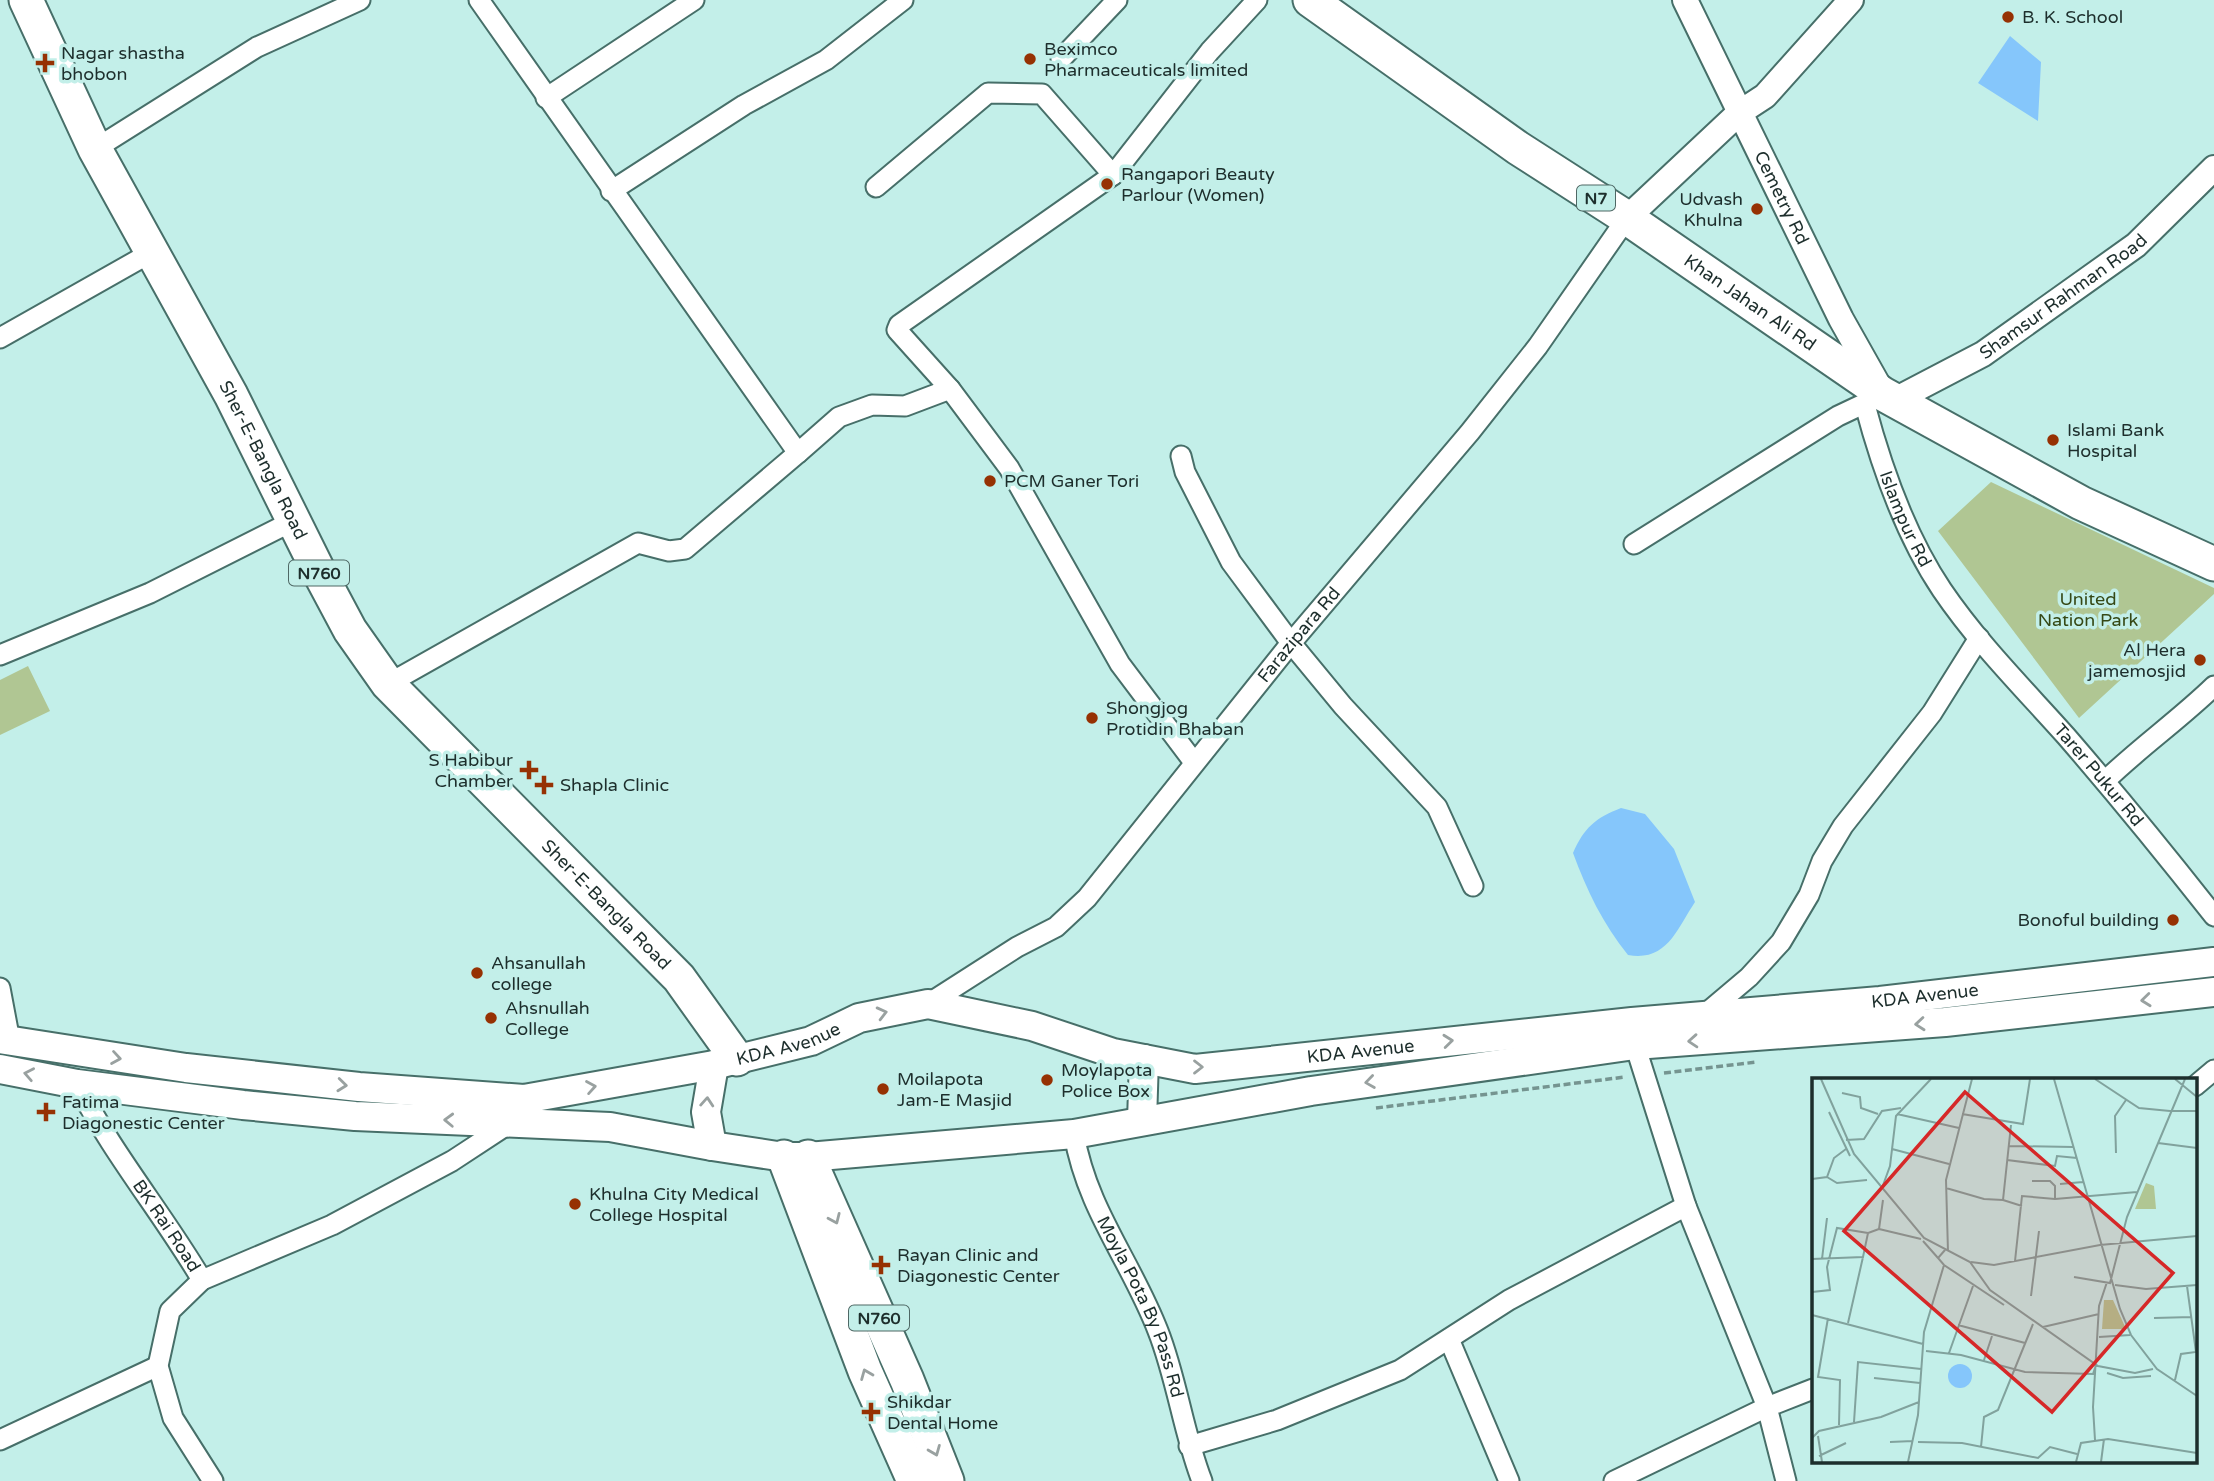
<svg xmlns="http://www.w3.org/2000/svg" width="2214" height="1481" font-family="'Varela Round',sans-serif">
<rect width="100%" height="100%" fill="#c3efe9"/>
<path fill="#b0c693" d="M1991 482 2214 588V594L2079 718 1938 531Z
M28 666 50 711 0 735V680Z"/>
<path fill="#85c6fb" d="M2010 36 2041 62 2038 121 1978 83Z
M1621 808 1645 814 1674 849 1695 902C1677 929 1667 962 1628 955 1603 924 1587 891 1573 853 1584 828 1595 818 1621 808Z"/>
<g fill="none" stroke-linecap="round" stroke-linejoin="round">
<defs>
<g id="minor">
<path d="M479 0 798 453 839 417 872 405 905 406 950 389"/>
<path d="M1061 59 1117 0"/>
<path d="M546 98 694 0"/>
<path d="M95 149 257 47 360 0"/>
<path d="M876 187 988 93 1042 94 1113 175"/>
<path d="M611 191 744 105 826 60 903 0"/>
<path d="M0 338 152 252"/>
<path id="s1" d="M1865 405C1882 469 1905 535 1942 590 1978 643 2024 689 2066 736 2117 795 2166 855 2214 916"/>
<path d="M1181 456 1185 472 1231 562 1291 643 1343 706 1437 807 1473 886"/>
<path d="M1634 544 1838 416 1876 398"/>
<path d="M0 655 150 593 293 521"/>
<path d="M388 684 638 543 669 551 685 549 798 453"/>
<path d="M1193 761 1120 664 1009 468 950 389 897 330 899 325 1113 175 1210 51 1257 0"/>
<path d="M2105 781C2140 747 2179 720 2214 686"/>
<path d="M0 988 10 1041"/>
<path id="s2" d="M928 1004 1017 947 1056 927 1087 898 1291 643 1470 432 1538 346 1627 218"/>
<path d="M1704 1015 1749 977 1781 942 1809 895 1822 861 1843 826 1932 713 1979 638"/>
<path d="M1635 1045 1686 1206 1767 1407 1786 1481"/>
<path id="s3" d="M77 1084C112 1153 163 1214 202 1280"/>
<path d="M2195 1086 2214 1070"/>
<path id="s4" d="M1074 1134C1087 1210 1131 1261 1158 1331 1177 1379 1183 1432 1202 1481"/>
<path d="M1449 1339 1509 1481"/>
<path d="M0 1440 158 1366"/>
<path d="M1189 1446 1277 1420 1400 1370 1509 1300 1686 1206"/>
<path d="M213 1481 173 1418 158 1366 170 1311 202 1280 332 1225 452 1161 510 1123"/>
<path d="M1614 1481 1767 1407 1813 1389"/>
</g>
<g id="tertiary">
<path id="s5" d="M1685 0 1841 319 1881 390"/>
<path d="M1627 218 1739 113 1765 96 1851 0"/>
<path id="s6" d="M1895 400 1983 354 2136 245 2214 168"/>
</g>
<g id="secondary">
<path id="s7" d="M0 1039 186 1068 359 1087 524 1099 714 1065 811 1041 859 1018 928 1004 1032 1026 1113 1053 1195 1069 1632 1022 1880 1001 2214 962"/>
<path d="M714 1065 706 1112 712 1146 784 1157H808L1074 1134 1311 1091 1635 1045 1945 1022 2214 992"/>
<path d="M0 1069 77 1084 243 1105 355 1116 610 1127 712 1146"/>
<path d="M1142 1121 1144 1059"/>
</g>
<g id="trunk">
<path id="s8" d="M26 0 95 149 231 395 318 570 350 630 388 684 679 978 737 1059"/>
<path id="s9" d="M1310 0 1518 148 1627 218 1883 394 2081 503 2214 564"/>
<path d="M784 1157 865 1371 914 1481"/>
<path d="M808 1157 907 1380 947 1481"/>
</g>
</defs>
<use href="#minor" stroke="#476f69" stroke-width="23"/>
<use href="#tertiary" stroke="#476f69" stroke-width="28"/>
<use href="#secondary" stroke="#476f69" stroke-width="32"/>
<use href="#trunk" stroke="#476f69" stroke-width="37"/>
<path stroke="#759490" stroke-width="3.5" stroke-dasharray="7 3.5" stroke-linecap="butt" d="M1664 1073 1757 1062
M1376 1108 1625 1077"/>
<use href="#minor" stroke="#fff" stroke-width="19"/>
<use href="#tertiary" stroke="#fff" stroke-width="24"/>
<use href="#secondary" stroke="#fff" stroke-width="28"/>
<use href="#trunk" stroke="#fff" stroke-width="33"/>
</g>
<defs><path id="oneway-chevron" d="M-2-3.5L2.5 0L-2 3.5" fill="none" stroke-width="1.6" stroke-linecap="round" stroke-linejoin="round" transform="scale(1.75)"/></defs>
<g stroke="#99a1a0">
<use href="#oneway-chevron" transform="translate(2146 1000) rotate(174)"/>
<use href="#oneway-chevron" transform="translate(882 1013) rotate(-14)"/>
<use href="#oneway-chevron" transform="translate(1920 1024) rotate(175)"/>
<use href="#oneway-chevron" transform="translate(1448 1041) rotate(-6)"/>
<use href="#oneway-chevron" transform="translate(1693 1041) rotate(176)"/>
<use href="#oneway-chevron" transform="translate(116 1058) rotate(9)"/>
<use href="#oneway-chevron" transform="translate(1198 1067)"/>
<use href="#oneway-chevron" transform="translate(29 1074) rotate(-169)"/>
<use href="#oneway-chevron" transform="translate(1370 1082) rotate(172)"/>
<use href="#oneway-chevron" transform="translate(342 1085) rotate(6)"/>
<use href="#oneway-chevron" transform="translate(591 1087) rotate(-10)"/>
<use href="#oneway-chevron" transform="translate(707 1102) rotate(-86)"/>
<use href="#oneway-chevron" transform="translate(449 1120) rotate(-178)"/>
<use href="#oneway-chevron" transform="translate(835 1219) rotate(66)"/>
<use href="#oneway-chevron" transform="translate(866 1374) rotate(-112)"/>
<use href="#oneway-chevron" transform="translate(935 1451) rotate(68)"/>
</g>
<g fill="#963103" stroke="#c3efe9" stroke-width="2.5">
<circle cx="2008" cy="17" r="7"/>
<circle cx="1030" cy="59" r="7"/>
<path d="M41.5 52.5h7v7h7v7h-7v7h-7v-7h-7v-7h7z"/>
<circle cx="1107" cy="184" r="7"/>
<circle cx="1757" cy="209" r="7"/>
<circle cx="2053" cy="440" r="7"/>
<circle cx="990" cy="481" r="7"/>
<circle cx="2200" cy="660" r="7"/>
<circle cx="1092" cy="718" r="7"/>
<path d="M525.5 759.5h7v7h7v7h-7v7h-7v-7h-7v-7h7z"/>
<path d="M540.5 774.5h7v7h7v7h-7v7h-7v-7h-7v-7h7z"/>
<circle cx="2173" cy="920" r="7"/>
<circle cx="477" cy="973" r="7"/>
<circle cx="491" cy="1018" r="7"/>
<circle cx="1047" cy="1080" r="7"/>
<circle cx="883" cy="1089" r="7"/>
<path d="M42.5 1101.5h7v7h7v7h-7v7h-7v-7h-7v-7h7z"/>
<circle cx="575" cy="1204" r="7"/>
<path d="M877.5 1254.5h7v7h7v7h-7v7h-7v-7h-7v-7h7z"/>
<path d="M867.5 1401.5h7v7h7v7h-7v7h-7v-7h-7v-7h7z"/>
</g>
<g text-anchor="middle" stroke-width="7" stroke-linejoin="round" paint-order="stroke">
<g fill="#c3efe9" stroke="#4f6865" stroke-width="2">
<rect x="1577" y="185.5" width="38" height="25" rx="5"/>
<rect x="289" y="560.5" width="60" height="25" rx="5"/>
<rect x="849" y="1305.5" width="60" height="25" rx="5"/>
</g>
<g font-size="16" font-weight="bold" fill="#1d2e2c">
<text x="1596" y="204">N7</text>
<text x="319" y="579">N760</text>
<text x="879" y="1324">N760</text>
</g>
<g font-size="18" fill="#1d2e2c" stroke="#c3efe9" text-anchor="start">
<text x="2022" y="23">B. K. School</text>
<text x="1044" y="55">Beximco<tspan x="1044" dy="21">Pharmaceuticals limited</tspan></text>
<text x="61" y="59">Nagar shastha<tspan x="61" dy="21">bhobon</tspan></text>
<text x="1121" y="180">Rangapori Beauty<tspan x="1121" dy="21">Parlour (Women)</tspan></text>
<text x="1743" y="205" text-anchor="end">Udvash<tspan x="1743" dy="21">Khulna</tspan></text>
<text x="2067" y="436">Islami Bank<tspan x="2067" dy="21">Hospital</tspan></text>
<text x="1004" y="487">PCM Ganer Tori</text>
<text x="2186" y="656" text-anchor="end">Al Hera<tspan x="2186" dy="21">jamemosjid</tspan></text>
<text x="1106" y="714">Shongjog<tspan x="1106" dy="21">Protidin Bhaban</tspan></text>
<text x="513" y="766" text-anchor="end">S Habibur<tspan x="513" dy="21">Chamber</tspan></text>
<text x="560" y="791">Shapla Clinic</text>
<text x="2159" y="926" text-anchor="end">Bonoful building</text>
<text x="491" y="969">Ahsanullah<tspan x="491" dy="21">college</tspan></text>
<text x="505" y="1014">Ahsnullah<tspan x="505" dy="21">College</tspan></text>
<text x="1061" y="1076">Moylapota<tspan x="1061" dy="21">Police Box</tspan></text>
<text x="897" y="1085">Moilapota<tspan x="897" dy="21">Jam-E Masjid</tspan></text>
<text x="62" y="1108">Fatima<tspan x="62" dy="21">Diagonestic Center</tspan></text>
<text x="589" y="1200">Khulna City Medical<tspan x="589" dy="21">College Hospital</tspan></text>
<text x="897" y="1261">Rayan Clinic and<tspan x="897" dy="21">Diagonestic Center</tspan></text>
<text x="887" y="1408">Shikdar<tspan x="887" dy="21">Dental Home</tspan></text>
</g>
<g font-size="18" fill="#1d2e2c" stroke="#c3efe9">
<text dy="6" stroke="none"><textPath href="#s5" startOffset="220">Cemetry Rd</textPath></text>
<text dy="6" stroke="none"><textPath href="#s6" startOffset="198">Shamsur Rahman Road</textPath></text>
<text dy="6" stroke="none"><textPath href="#s9" startOffset="534">Khan Jahan Ali Rd</textPath></text>
<text dy="6" stroke="none"><textPath href="#s8" startOffset="518">Sher-E-Bangla Road</textPath></text>
<text dy="6" stroke="none"><textPath href="#s1" startOffset="121">Islampur Rd</textPath></text>
<text dy="6" stroke="none"><textPath href="#s2" startOffset="530">Farazipara Rd</textPath></text>
<text dy="6" stroke="none"><textPath href="#s1" startOffset="444">Tarer Pukur Rd</textPath></text>
<text dy="6" stroke="none"><textPath href="#s8" startOffset="1085">Sher-E-Bangla Road</textPath></text>
<text dy="6" stroke="none"><textPath href="#s7" startOffset="1953">KDA Avenue</textPath></text>
<text dy="6" stroke="none"><textPath href="#s7" startOffset="798">KDA Avenue</textPath></text>
<text dy="6" stroke="none"><textPath href="#s7" startOffset="1386">KDA Avenue</textPath></text>
<text dy="6" stroke="none"><textPath href="#s3" startOffset="168">BK Rai Road</textPath></text>
<text dy="6" stroke="none"><textPath href="#s4" startOffset="186">Moyla Pota By Pass Rd</textPath></text>
</g>
<g font-size="18" fill="#354815" stroke="#c3efe9">
<text x="2088" y="605">United<tspan x="2088" dy="21">Nation Park</tspan></text>
</g>
</g>
<g transform="translate(1812 1078)">
<rect width="385" height="385" fill="#c3efe9"/>
<path d="M334 105 342 108 344 131H323ZM292 222H301L314 251H290Z" fill="#b0c693"/>
<path d="M136 298a12 12 0 1 1 24 0a12 12 0 1 1-24 0Z" fill="#85c6fb"/>
<path fill="none" stroke="#81a29d" stroke-width="2" d="M9 1 42 76 112 160 158 184 178 212 286 288 323 295 341 291M242 1 308 231 319 257 345 291 385 318M283 1 327 30 358 33M363 1 385 19M30 15 48 19 49 30 66 36M358 33H385M17 34 38 78M85 36 147 50M150 36 211 46 218 1M199 47 191 122 210 128M34 62 52 61 70 33 89 30M346 65 385 70M196 68 261 69M80 71 137 86M304 75 303 38 314 22M195 82 243 88 245 78 265 80M15 99 25 105 55 102M0 101 15 99 22 80 34 71M220 103H238L243 108V121M248 106 271 104M70 110 78 88 84 38 119 1M134 110 172 121 191 122M67 151 109 161M67 151 71 122M111 163 126 180M133 172 126 180 132 187 192 227M136 174 134 102 160 1M0 181 51 179 56 155 67 151M10 181 15 140M203 183 210 118 243 121 325 114M159 184 182 187 288 167 385 158M262 199 298 205 315 139 373 1M303 207 334 211 385 207M0 214 18 212 15 189 25 150 56 155M219 218 227 153M0 237 111 266M16 240 6 299 28 302 27 347M342 240 380 239M36 245 51 179M146 247 213 265M231 249 287 236M287 259 318 257M114 273 149 277 213 294 281 296 283 290M137 275 161 208M172 282 180 258M295 295 311 300 339 298M62 300 108 305M363 302 369 276 384 274 375 208M42 344 46 284 109 291M6 358 10 384M0 360 7 353 69 339 107 324M283 362 281 329 287 228 295 204M78 364 101 363M106 364 150 365 226 380 238 369 265 376M169 369 172 339 186 332 221 246M7 378 34 365M96 384 106 337 112 254 132 187M264 384 269 365 296 361 385 375M289 384 292 361"/>
<path fill="#d62828" fill-opacity="0.15" stroke="#d62828" stroke-width="3.5" d="M153 14 361 195 240 334 32 153Z"/>
<rect width="385" height="385" fill="none" stroke="#1d2e2c" stroke-width="3.5"/>
</g>
</svg>
